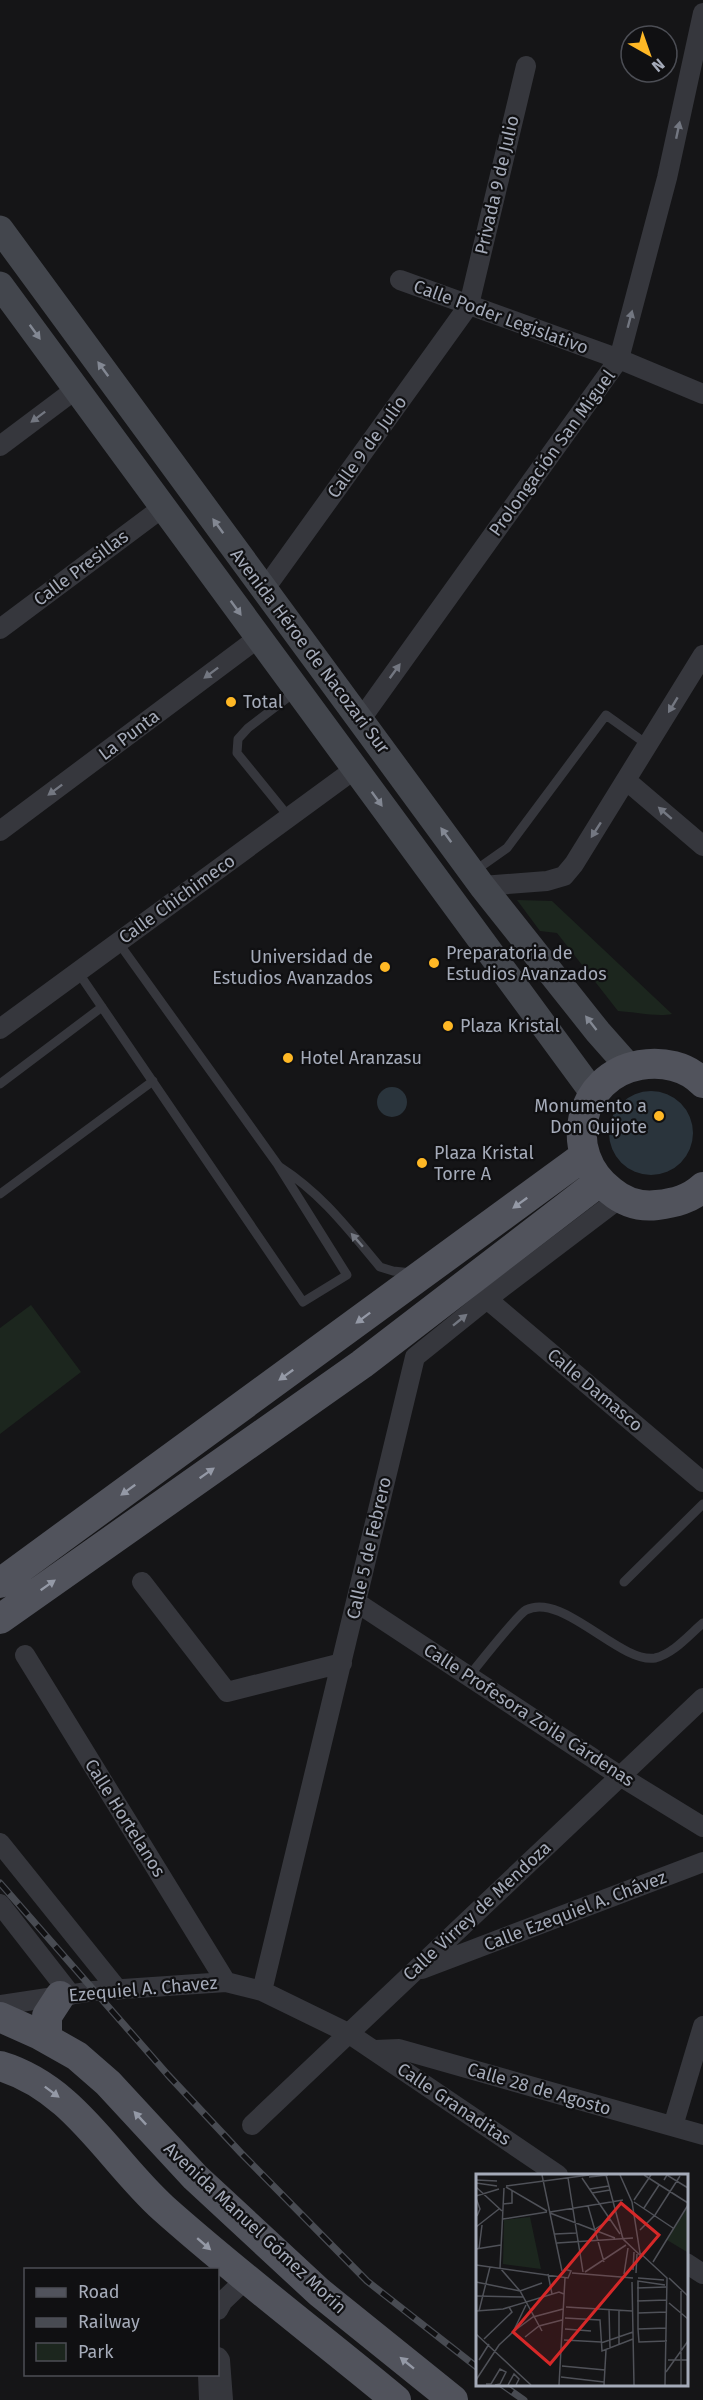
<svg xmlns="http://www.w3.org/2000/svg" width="703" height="2400" font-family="'Fira Sans',sans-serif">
<rect width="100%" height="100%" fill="#151517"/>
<path fill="#1c261e" d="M517 900 552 901 672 1014C657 1017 635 1012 618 1011L557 933 540 931Z
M31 1305 81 1372 0 1434V1328Z"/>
<path fill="#2a343c" d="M377 1102a15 15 0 1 1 30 0a15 15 0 1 1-30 0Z
M609 1133a42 42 0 1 1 84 0a42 42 0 1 1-84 0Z"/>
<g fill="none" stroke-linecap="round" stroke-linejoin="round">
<path stroke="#36373d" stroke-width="9" d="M289 817 237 753 238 739 248 728 295 692
M473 872 507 848 606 715 648 745
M78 972 303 1302 347 1275 278 1165 118 942
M0 1084 102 1007
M280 1167C322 1194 348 1229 380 1267L393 1271 412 1273
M0 1194 153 1081
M624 1582 703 1504
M469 1676C479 1664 517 1615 526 1610 562 1591 620 1664 655 1658 673 1654 689 1635 703 1623"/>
<path stroke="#36373d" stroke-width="20" d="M400 280 619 359 703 394
M0 446 76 389
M264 590 469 305 526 66
M0 629 162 508
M361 719 619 359 667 178 703 13
M627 781 703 846
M0 831 258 638
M482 886 547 881 564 876 574 864 703 655
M0 1029 355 769
M487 1299 703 1482
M142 1582 227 1692 342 1663
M356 1602 620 1776 703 1827
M25 1655 226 1982
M0 1843 118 1990
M0 1904 71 1995
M422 1969 703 1862
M262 1991 415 1357 487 1299 620 1198
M0 2005 94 1991 226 1982 262 1991 348 2033 558 2175
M375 2050 399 2049 703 2135
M252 2125 703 1698
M673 2126 703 2026
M686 2263 703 2274
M218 2310 223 2301 245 2280
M218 2357 220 2360 223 2400
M208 2374 209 2400"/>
<path stroke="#43464d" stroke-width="27" d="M0 229 482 886 598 1032 629 1067
M0 285 594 1094"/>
<path stroke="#51535c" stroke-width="30" d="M703 1083C687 1066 662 1061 640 1065 578 1076 561 1153 611 1191 624 1202 640 1207 657 1205 675 1203 690 1199 703 1187
M0 1583 584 1156
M0 1619 362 1364 599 1182
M0 2017 38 2034 77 2056 108 2083 195 2177 319 2292 453 2400
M47 2038V2016L60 1996
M0 2066C74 2088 109 2159 163 2208 238 2275 319 2336 396 2400"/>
<defs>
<path id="rail" d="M0 1883 168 2075 241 2153 367 2281 478 2368
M501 2384 524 2400"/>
</defs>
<use href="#rail" stroke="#484b52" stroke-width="7"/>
<use href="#rail" stroke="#101012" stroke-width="4.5" stroke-dasharray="14" stroke-linecap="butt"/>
</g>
<defs><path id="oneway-solid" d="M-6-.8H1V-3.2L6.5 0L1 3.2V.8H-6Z" transform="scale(1.5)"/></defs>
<g fill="#737781">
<use href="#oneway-solid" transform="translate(678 130) rotate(-78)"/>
<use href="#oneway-solid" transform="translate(630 319) rotate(-75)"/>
<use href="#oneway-solid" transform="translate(38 417) rotate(143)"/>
<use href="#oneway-solid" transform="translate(395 671) rotate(-54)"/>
<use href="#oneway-solid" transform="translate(211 673) rotate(143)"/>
<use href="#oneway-solid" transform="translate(673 705) rotate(121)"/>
<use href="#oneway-solid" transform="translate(55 790) rotate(143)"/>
<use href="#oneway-solid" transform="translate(665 813) rotate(-139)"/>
<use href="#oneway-solid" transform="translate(596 830) rotate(123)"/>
<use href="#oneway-solid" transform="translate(357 1240) rotate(-131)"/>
<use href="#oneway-solid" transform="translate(460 1320) rotate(-39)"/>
</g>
<g fill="#838893">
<use href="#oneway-solid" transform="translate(35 332) rotate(54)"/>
<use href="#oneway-solid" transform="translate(103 369) rotate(-126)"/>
<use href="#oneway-solid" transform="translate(218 526) rotate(-126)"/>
<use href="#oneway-solid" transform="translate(236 608) rotate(54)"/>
<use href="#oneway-solid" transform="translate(377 799) rotate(54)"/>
<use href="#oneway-solid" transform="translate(446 835) rotate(-126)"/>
<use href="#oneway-solid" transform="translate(591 1023) rotate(-128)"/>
</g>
<g fill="#9499a6">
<use href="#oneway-solid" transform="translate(520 1203) rotate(144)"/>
<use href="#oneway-solid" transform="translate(363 1318) rotate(143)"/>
<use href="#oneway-solid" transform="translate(286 1375) rotate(144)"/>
<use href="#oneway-solid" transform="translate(207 1473) rotate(-35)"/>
<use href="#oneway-solid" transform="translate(128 1490) rotate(144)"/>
<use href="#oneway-solid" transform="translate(48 1585) rotate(-35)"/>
<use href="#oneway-solid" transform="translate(52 2092) rotate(37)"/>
<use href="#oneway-solid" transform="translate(140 2118) rotate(-133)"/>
<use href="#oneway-solid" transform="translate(204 2244) rotate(41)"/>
<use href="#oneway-solid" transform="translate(407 2363) rotate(-141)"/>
</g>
<g fill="#ffb825" stroke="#101012" stroke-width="2">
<circle cx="231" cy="702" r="6"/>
<circle cx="434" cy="963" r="6"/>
<circle cx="385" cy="967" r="6"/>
<circle cx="448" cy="1026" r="6"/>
<circle cx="288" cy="1058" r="6"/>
<circle cx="659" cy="1116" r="6"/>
<circle cx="422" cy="1163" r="6"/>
</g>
<g text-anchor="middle" stroke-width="4.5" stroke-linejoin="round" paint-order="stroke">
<g font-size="18" fill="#a5abb9" stroke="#101012">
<text transform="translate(497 185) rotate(-77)" y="6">Privada 9 de Julio</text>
<text transform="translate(501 317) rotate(20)" y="6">Calle Poder Legislativo</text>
<text transform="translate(367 447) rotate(-54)" y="6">Calle 9 de Julio</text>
<text transform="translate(552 453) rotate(-54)" y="6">Prolongación San Miguel</text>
<text transform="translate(81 568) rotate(-37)" y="6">Calle Presillas</text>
<text transform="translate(310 651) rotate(53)" y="6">Avenida Héroe de Nacozari Sur</text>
<text transform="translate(129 735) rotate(-37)" y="6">La Punta</text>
<text transform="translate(177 899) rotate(-36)" y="6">Calle Chichimeco</text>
<text transform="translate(595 1390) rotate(40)" y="6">Calle Damasco</text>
<text transform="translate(369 1548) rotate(-77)" y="6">Calle 5 de Febrero</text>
<text transform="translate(529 1715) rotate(33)" y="6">Calle Profesora Zoila Cárdenas</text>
<text transform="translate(125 1818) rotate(58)" y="6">Calle Hortelanos</text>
<text transform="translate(477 1911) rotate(-43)" y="6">Calle Virrey de Mendoza</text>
<text transform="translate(575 1911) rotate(-21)" y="6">Calle Ezequiel A. Chávez</text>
<text transform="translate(143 1989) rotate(-5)" y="6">Ezequiel A. Chavez</text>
<text transform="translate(539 2089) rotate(16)" y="6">Calle 28 de Agosto</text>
<text transform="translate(454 2104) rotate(34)" y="6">Calle Granaditas</text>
<text transform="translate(255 2228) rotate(43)" y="6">Avenida Manuel Gómez Morín</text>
</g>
<g font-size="18" fill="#a5abb9" stroke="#101012" text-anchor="start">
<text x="243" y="708">Total</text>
<text x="446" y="959">Preparatoria de<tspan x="446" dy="21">Estudios Avanzados</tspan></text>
<text x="373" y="963" text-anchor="end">Universidad de<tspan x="373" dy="21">Estudios Avanzados</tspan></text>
<text x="460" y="1032">Plaza Kristal</text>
<text x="300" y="1064">Hotel Aranzasu</text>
<text x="647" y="1112" text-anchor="end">Monumento a<tspan x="647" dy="21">Don Quijote</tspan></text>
<text x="434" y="1159">Plaza Kristal<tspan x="434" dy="21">Torre A</tspan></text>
</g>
</g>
<g transform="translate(476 2174)">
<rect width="212" height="212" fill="#151517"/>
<path d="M211 34V78L191 66ZM54 43 65 95 27 90 28 46Z" fill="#1c261e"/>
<path fill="none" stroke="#4f5158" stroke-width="1.5" d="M66 1 86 97M130 1 147 65 165 82M144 1 156 28 164 79 191 104 189 211M168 1 212 29M113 3 132 1M92 4 107 98M106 4 144 60M0 6 21 7M188 6 191 1 212 14M0 9 21 12M30 12 113 1M0 13 26 37M30 13 71 37M28 14 24 94 44 117 66 157M114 15 133 12M116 19 134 16M0 22 23 15M0 24 4 35 1 42M158 26 175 1M158 28 197 54M27 30 36 29V16M112 32 128 88M168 34 183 11M74 38 147 26M74 39 139 64M27 45 71 38M0 53 23 35M118 56 134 45M164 56 179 41 204 2M79 60 100 59M81 69 157 64M0 75 25 71M3 75 6 51M177 88 212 31M0 91 92 104 95 97 88 95M157 96 158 78M109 98 150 71M96 99 157 104M160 99 161 80M72 100 76 120M148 100 152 74M162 104 188 106M193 104 212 122M0 108 44 117 66 109M156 108 158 211M189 111 162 107V155L163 168 191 167M161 114 190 113M205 117V211M0 122 47 123M161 127 191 126M193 129 212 145M90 133 156 137M133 135 134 174M0 137 27 135 83 118 88 120M3 137 14 93M162 139 191 138M89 144 124 146 126 177 157 165M89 155 115 157M162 155 190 154M38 156 50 131M0 160 55 211M49 163 63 152 86 146M8 165 36 138 33 133M88 166 125 168M125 169 157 158M143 171V136M3 186 13 170M192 186H212M86 192 129 196M190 198 212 167M85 203 128 208M0 206 23 171 38 157 57 143 87 135M10 210H15L24 195 30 198 24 210 19 211M32 211 38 200 43 205 40 211M83 211 89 104M128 211 130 176"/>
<path fill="#d62828" fill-opacity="0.15" stroke="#d62828" stroke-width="3" d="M145 29 183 61 74 190 37 158Z"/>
<rect width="212" height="212" fill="none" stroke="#a5abb9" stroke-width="3"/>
</g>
<rect x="24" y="2268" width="195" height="108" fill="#101012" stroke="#4c4e55" stroke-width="1.5"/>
<rect x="36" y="2288" width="30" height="9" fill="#51535c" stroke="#4c4e55" stroke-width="1.5"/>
<text x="78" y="2298" font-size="18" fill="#a5abb9">Road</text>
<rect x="36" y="2318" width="30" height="9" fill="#484b52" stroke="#4c4e55" stroke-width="1.5"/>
<text x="78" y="2328" font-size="18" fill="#a5abb9">Railway</text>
<rect x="36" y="2343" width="30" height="18" fill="#1c261e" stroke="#4c4e55" stroke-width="1.5"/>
<text x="78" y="2358" font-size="18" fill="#a5abb9">Park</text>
<g transform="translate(649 54) rotate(140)"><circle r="28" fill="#101012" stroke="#4c4e55" stroke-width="1.5"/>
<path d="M0-4.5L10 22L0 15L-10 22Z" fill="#ffb825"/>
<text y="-9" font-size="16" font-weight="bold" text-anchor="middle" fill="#a5abb9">N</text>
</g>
</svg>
